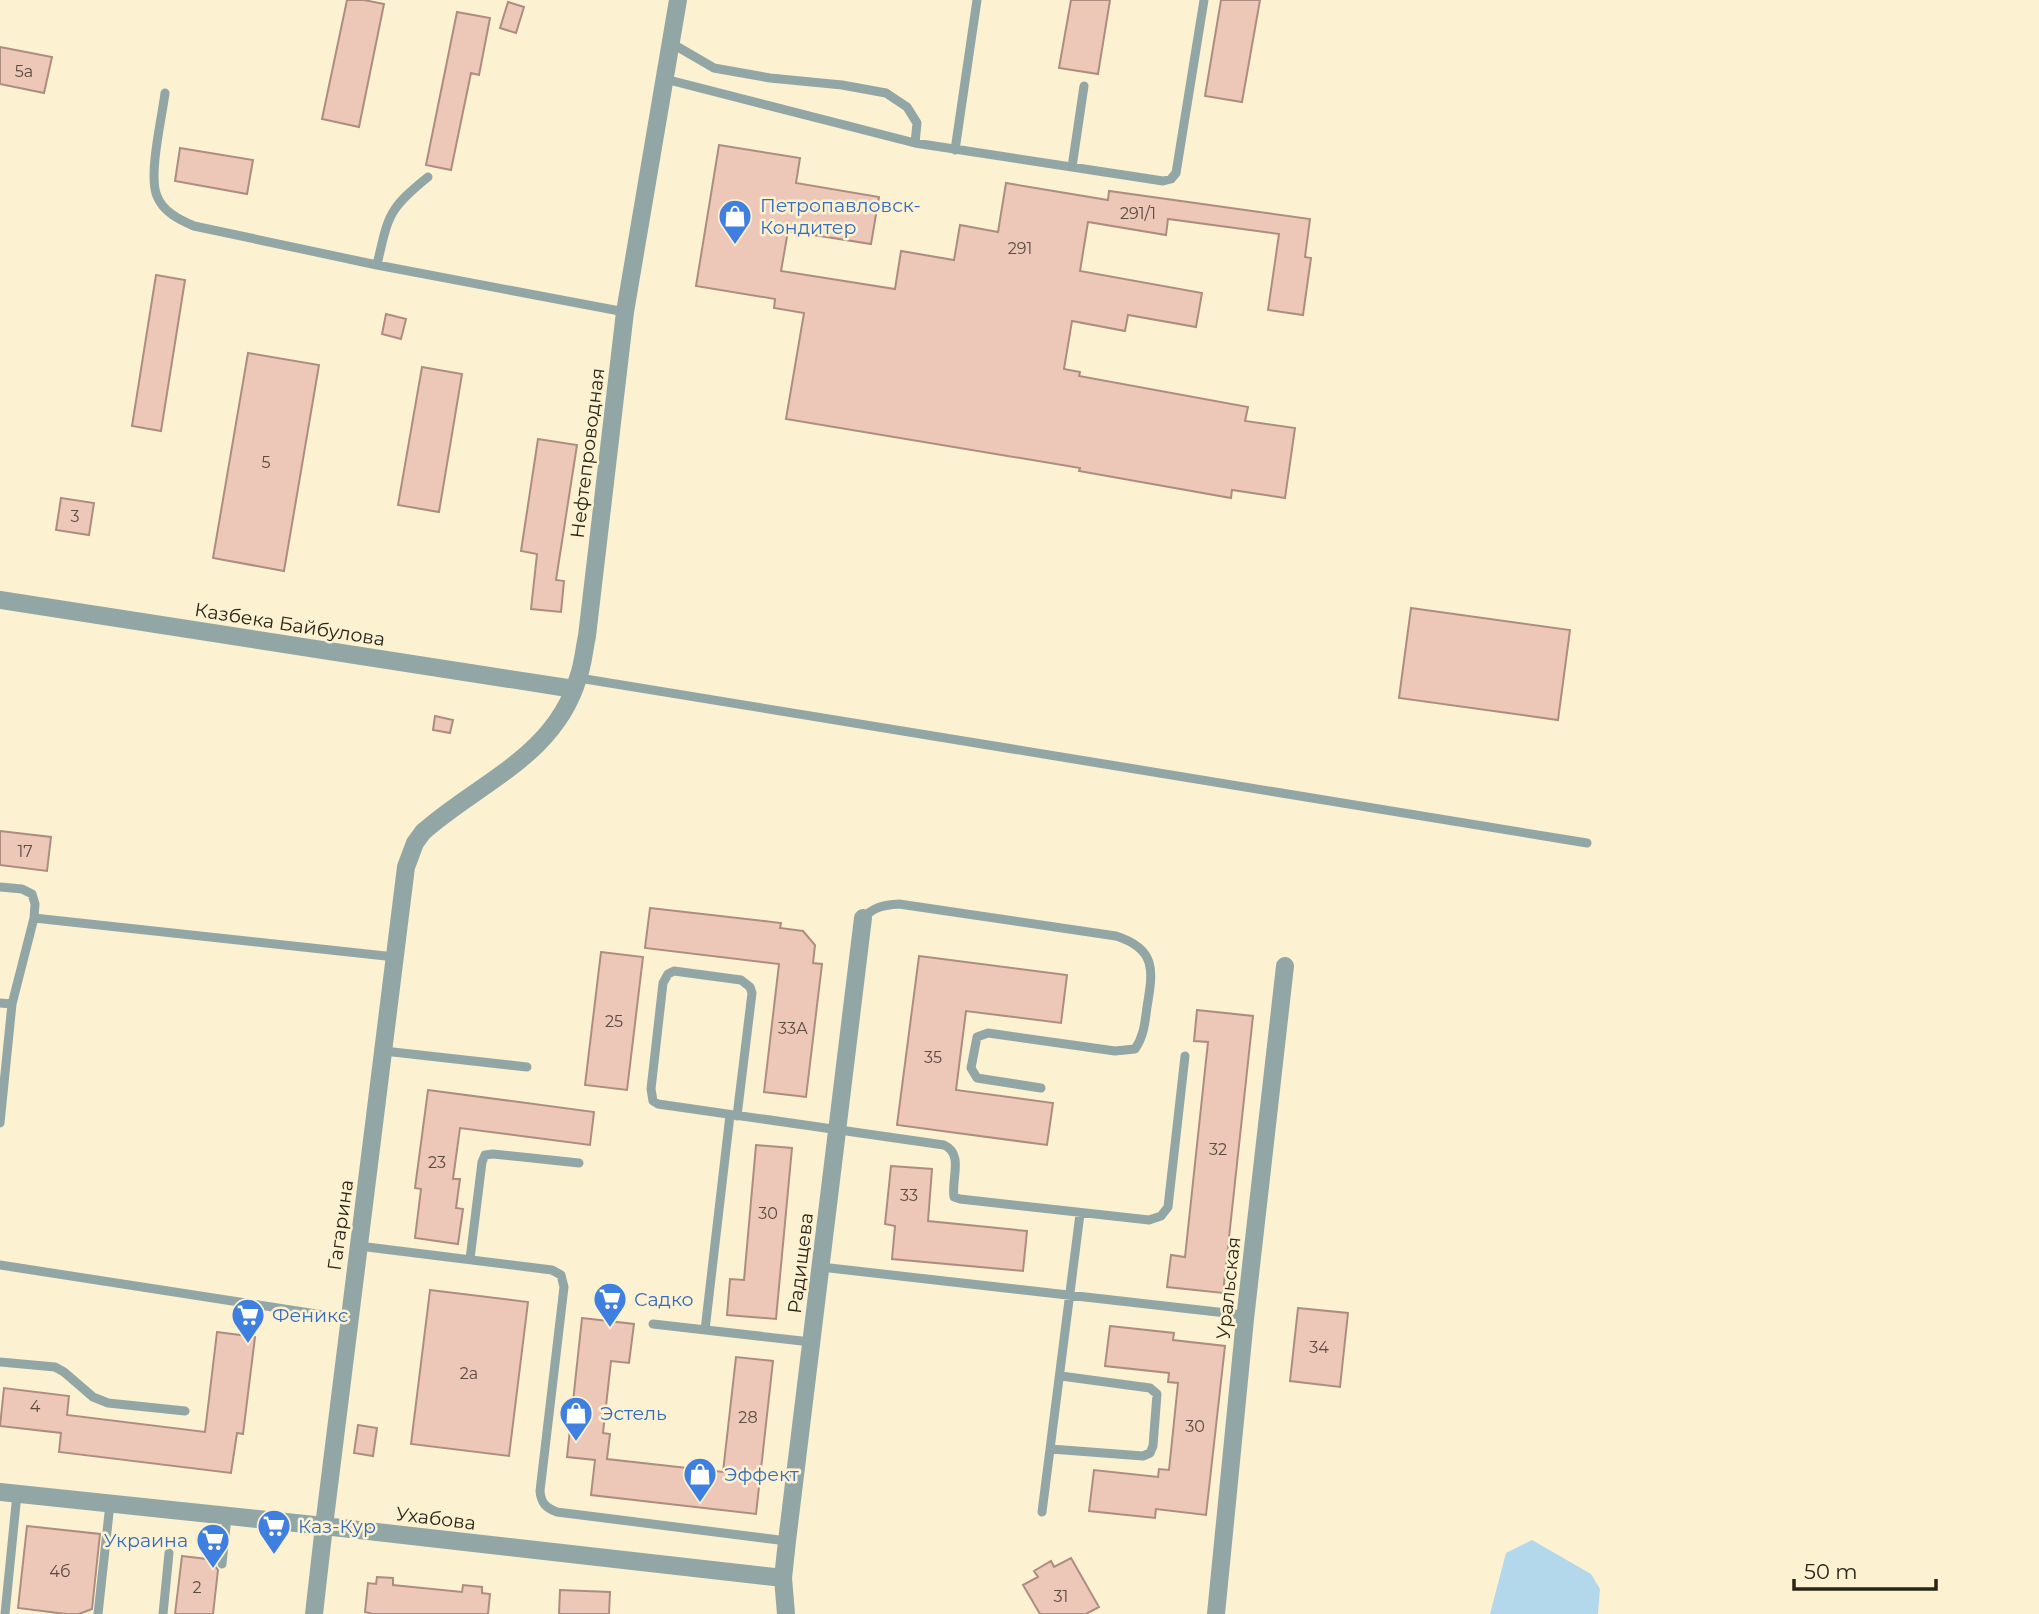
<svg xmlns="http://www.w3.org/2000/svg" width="2039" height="1614" font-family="Montserrat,sans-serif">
<rect width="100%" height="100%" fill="#fcf2d2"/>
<path fill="#b3d7eb" d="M1532 1540 1591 1574 1600 1589 1598 1614H1490L1506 1553Z"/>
<path fill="#edc7b8" stroke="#ad8d81" stroke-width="2" d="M347 0H364L384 4 359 127 322 119Z
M1071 0H1110L1098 74 1059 68Z
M1221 0H1260L1242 102 1205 96Z
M508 2 524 7 516 33 500 28Z
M457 12 490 18 479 75 471 73 451 170 426 165Z
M0 47 52 57 44 93 0 84Z
M719 145 800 158 796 183 879 197 871 244 788 231 781 271 895 289 901 251 954 260 960 225 998 232 1006 183 1108 200 1109 191 1310 219 1305 257 1311 258 1303 315 1268 310 1279 234 1168 219 1166 235 1088 222 1080 271 1202 293 1196 327 1128 315 1125 331 1072 321 1064 369 1080 372 1079 376 1248 407 1245 421 1295 428 1285 498 1232 490 1231 498 1079 471 1080 468 786 419 804 313 774 308 775 299 696 286Z
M180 148 253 160 247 194 175 181Z
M156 275 185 280 161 431 132 426Z
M386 314 406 319 401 339 382 334Z
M248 353 319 365 284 571 213 558Z
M422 367 462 374 439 512 398 505Z
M538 439 577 445 556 580 564 581 561 612 531 609 537 554 521 551Z
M61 498 94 503 89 535 56 530Z
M1411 608 1570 630 1558 720 1399 698Z
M435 716 453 720 450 733 433 730Z
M0 831 51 837 47 871 0 865Z
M650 908 781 923 780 928 803 931 815 945 813 963 822 964 806 1097 764 1092 779 964 645 948Z
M601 952 643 957 627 1090 585 1085Z
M919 956 1067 975 1061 1023 966 1011 956 1090 1053 1103 1047 1145 897 1125Z
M1197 1010 1253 1016 1223 1293 1167 1287 1171 1255 1185 1257 1208 1042 1194 1041Z
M428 1090 594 1112 590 1145 460 1128 453 1179H460L456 1208 463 1209 458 1244 415 1238 421 1189 415 1188Z
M756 1145 792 1148 776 1319 727 1315 730 1279 744 1280Z
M891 1166 932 1169 928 1221 1027 1231 1023 1271 892 1259 895 1226 885 1224Z
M430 1290 528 1302 509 1456 411 1444Z
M1298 1308 1348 1313 1340 1387 1290 1381Z
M582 1318 634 1324 629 1363 611 1361 603 1433 610 1434 607 1459 723 1472 736 1357 773 1361 756 1514 591 1495 595 1460 567 1457Z
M1110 1326 1174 1333 1173 1340 1225 1346 1206 1515 1156 1509 1155 1518 1089 1511 1094 1470 1158 1477 1159 1469 1169 1470 1178 1383 1168 1382 1169 1373 1105 1366Z
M217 1332 255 1337 243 1434 237 1433 231 1473 59 1452 61 1433 0 1426 4 1388 69 1396 67 1415 205 1432Z
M358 1425 377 1428 373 1456 354 1453Z
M27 1526 100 1534 92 1609 79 1614H66L18 1608Z
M182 1556 215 1560V1566L218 1570 213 1614H175Z
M1071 1558 1099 1607 1086 1614H1040L1023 1585 1038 1577 1034 1571 1051 1561 1054 1567Z
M377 1577 393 1578V1585L462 1592 463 1585 482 1587V1593L490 1594 488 1614H373L365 1612 368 1583 376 1584Z
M560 1590 610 1592 609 1614H559Z"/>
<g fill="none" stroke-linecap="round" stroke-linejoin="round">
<path stroke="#93a6a6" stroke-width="9" d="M671 43 714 68 770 78 842 85 886 93 907 107 917 123 915 143
M665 79 915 143 1163 181 1171 179 1176 173 1204 0
M165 93C162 118 148 175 157 196 163 212 180 220 194 226L377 265 625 312
M955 150 977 0
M1072 167 1084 86
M377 265C388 216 388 209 428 177
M579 678 1587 843
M0 887 22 889 32 894 35 904 34 918 395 957
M863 918C874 907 883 905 899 904L1116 936C1157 949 1153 971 1147 1007 1145 1022 1144 1036 1135 1049L1115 1051 988 1033 977 1037 971 1068 977 1078 1041 1088
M0 1003 12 1004 0 1123
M12 1004 34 918
M384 1051 527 1067
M737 1116 752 993 750 987 741 980 674 971 668 974 663 983 651 1089 653 1101 658 1104 944 1145C964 1154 951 1179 954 1197L960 1199 1149 1220 1161 1216 1168 1207 1185 1056
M359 1246 552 1270 561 1275 564 1287 540 1491C541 1503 546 1508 557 1512L787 1541
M470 1259 482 1162 485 1155 493 1154 579 1163
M0 1265 349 1319
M821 1267 1235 1314 1245 1319
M653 1324 811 1342
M705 1330 730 1115
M0 1362 55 1367 64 1372 93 1397 108 1403 185 1411
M1051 1449 1143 1456 1150 1453 1153 1446 1157 1394 1150 1388 1061 1376
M1042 1512 1080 1214
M222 1564 227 1517
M5 1614 17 1494
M98 1614 110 1504
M163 1614 169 1553"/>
<path stroke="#93a6a6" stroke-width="18" d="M0 1492 324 1526 314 1614
M1216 1614 1245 1319 1285 966"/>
<path stroke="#93a6a6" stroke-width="18" d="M678 0 625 312 587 636C584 650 583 665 578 678 555 756 478 783 423 832L415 843 406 867 324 1526 783 1578
M0 600 574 689
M786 1614 783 1578 787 1541 863 918"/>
</g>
<defs>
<symbol id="shop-pin" viewBox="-11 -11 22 30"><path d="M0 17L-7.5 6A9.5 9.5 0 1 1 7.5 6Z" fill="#3f7fe0" stroke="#fcf2d2"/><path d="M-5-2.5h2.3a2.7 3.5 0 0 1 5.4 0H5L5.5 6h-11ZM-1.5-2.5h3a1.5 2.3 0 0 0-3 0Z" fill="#fff"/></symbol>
<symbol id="supermarket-pin" viewBox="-11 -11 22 30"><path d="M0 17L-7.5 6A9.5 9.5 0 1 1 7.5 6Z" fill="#3f7fe0" stroke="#fcf2d2"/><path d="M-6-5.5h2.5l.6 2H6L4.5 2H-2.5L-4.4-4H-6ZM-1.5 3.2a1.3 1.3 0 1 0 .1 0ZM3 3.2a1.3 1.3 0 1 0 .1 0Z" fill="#fff"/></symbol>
</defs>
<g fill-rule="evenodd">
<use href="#shop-pin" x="716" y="197" width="38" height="52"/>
<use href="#supermarket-pin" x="591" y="1280" width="38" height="52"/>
<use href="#supermarket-pin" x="229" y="1296" width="38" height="52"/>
<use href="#shop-pin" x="557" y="1394" width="38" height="52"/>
<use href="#shop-pin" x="681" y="1455" width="38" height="52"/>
<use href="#supermarket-pin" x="255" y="1507" width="38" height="52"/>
<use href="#supermarket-pin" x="194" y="1521" width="38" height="52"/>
</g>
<g text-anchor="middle" stroke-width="5" stroke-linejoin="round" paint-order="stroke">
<g font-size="16" fill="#594d40">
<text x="24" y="77">5а</text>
<text x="1138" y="219">291/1</text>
<text x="1020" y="254">291</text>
<text x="266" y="468">5</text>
<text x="75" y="522">3</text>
<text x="25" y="857">17</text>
<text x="614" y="1027">25</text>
<text x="793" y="1034">33А</text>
<text x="933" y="1063">35</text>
<text x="1218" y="1155">32</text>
<text x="437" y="1168">23</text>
<text x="909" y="1201">33</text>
<text x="768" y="1219">30</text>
<text x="1319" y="1353">34</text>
<text x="469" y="1379">2а</text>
<text x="35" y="1412">4</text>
<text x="748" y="1423">28</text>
<text x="1195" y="1432">30</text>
<text x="60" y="1577">4б</text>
<text x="197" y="1593">2</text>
<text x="1061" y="1602">31</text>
</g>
<g font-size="19" fill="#366cbe" stroke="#fcf2d2" text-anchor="start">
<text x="760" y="212">Петропавловск-<tspan x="760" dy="22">Кондитер</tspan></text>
<text x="634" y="1306">Садко</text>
<text x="272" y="1322">Феникс</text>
<text x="600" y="1420">Эстель</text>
<text x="724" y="1481">Эффект</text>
<text x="298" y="1533">Каз-Кур</text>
<text x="188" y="1547" text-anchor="end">Украина</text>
</g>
<g font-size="19" fill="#282418" stroke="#fcf2d2">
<text transform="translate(587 453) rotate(-83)" y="7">Нефтепроводная</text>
<text transform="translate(290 624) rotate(9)" y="7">Казбека Байбулова</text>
<text transform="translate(340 1225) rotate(-82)" y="7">Гагарина</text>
<text transform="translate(800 1263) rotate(-83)" y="7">Радищева</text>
<text transform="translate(1228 1288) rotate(-84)" y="7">Уральская</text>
<text transform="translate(436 1518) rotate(7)" y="7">Ухабова</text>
</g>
</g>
<path d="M1794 1579v10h142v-10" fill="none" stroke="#282418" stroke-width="3.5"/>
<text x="1804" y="1579" font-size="21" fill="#282418" stroke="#fcf2d2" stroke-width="5" paint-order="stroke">50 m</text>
</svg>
